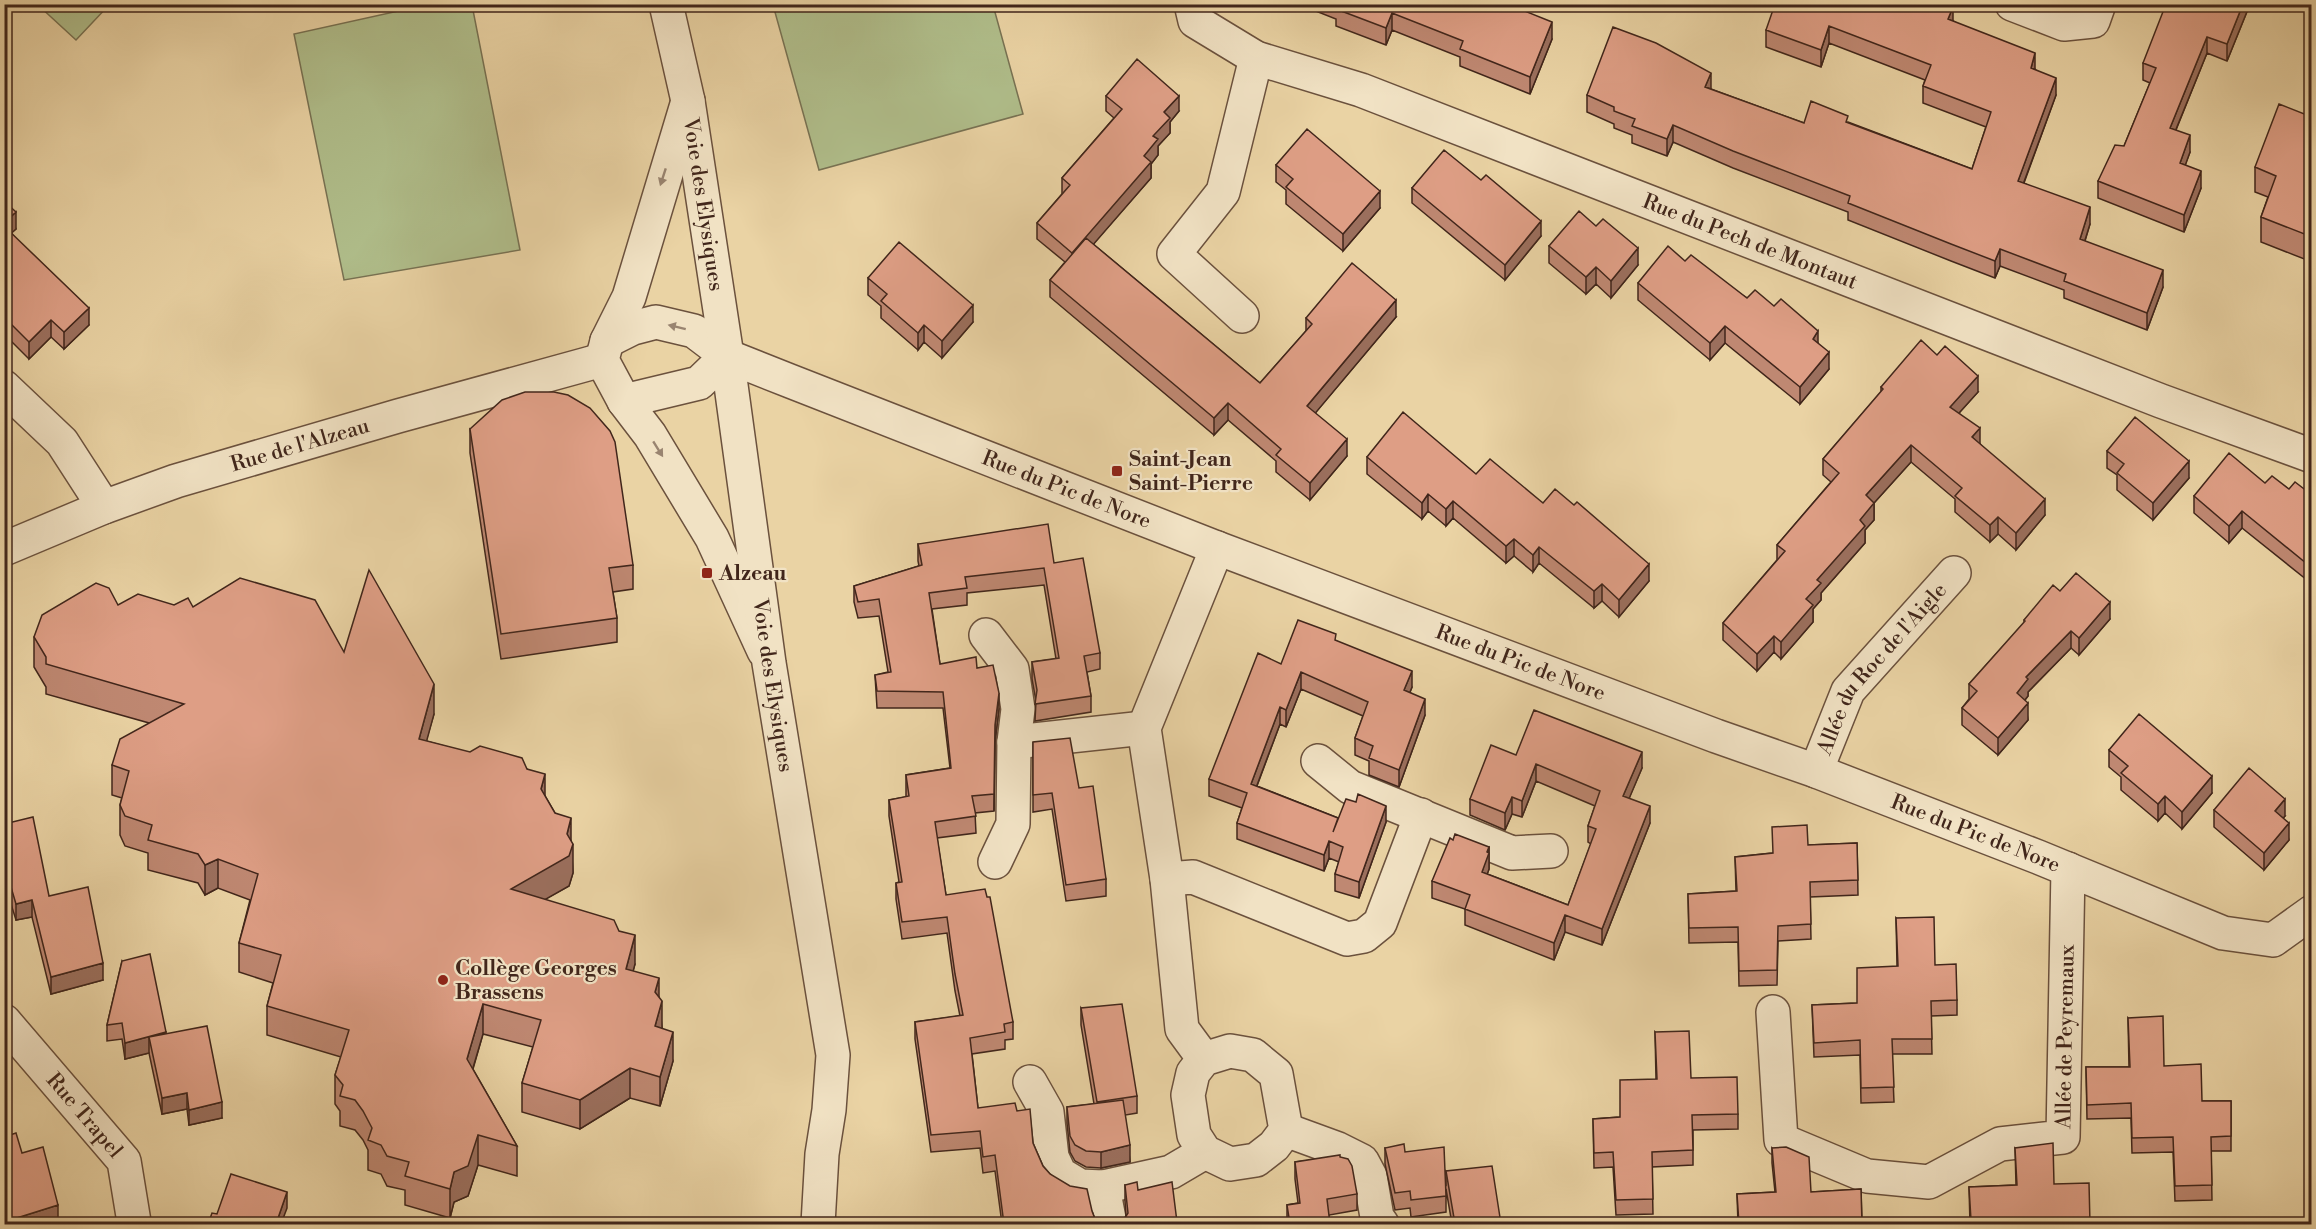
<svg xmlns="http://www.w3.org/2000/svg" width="2316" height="1229" font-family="'Libre Bodoni',serif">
<rect width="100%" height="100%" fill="#ead3a4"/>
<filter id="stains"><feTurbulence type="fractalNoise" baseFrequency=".00333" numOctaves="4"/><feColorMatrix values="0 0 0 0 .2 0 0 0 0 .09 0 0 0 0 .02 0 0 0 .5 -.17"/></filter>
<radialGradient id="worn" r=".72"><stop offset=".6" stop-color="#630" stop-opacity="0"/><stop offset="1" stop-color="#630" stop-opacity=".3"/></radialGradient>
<path fill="#b0be8b" stroke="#787253" stroke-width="1.5" d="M430 4 472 5 520 250 344 280 294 34Z
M38 5H109L76 40Z
M773 5H993L1023 114 819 170Z"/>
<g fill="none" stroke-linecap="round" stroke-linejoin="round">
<defs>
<g id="minor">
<path id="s1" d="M1191 4 1195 21 1256 58 1361 90 2161 401 2312 456"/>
<path d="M2012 4 2064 24 2093 21 2099 4"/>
<path d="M688 101 629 297 607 341 602 360 624 401 650 435 712 538 764 651"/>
<path d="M1242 316 1174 254 1223 192 1256 58"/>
<path id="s2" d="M607 341 633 328 656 322 694 331 727 356 790 381 1217 548 1716 736 1816 771 2038 857 2223 933 2273 940 2312 912"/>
<path d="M4 387 62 442 104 507"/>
<path d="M624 401 699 383 727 356"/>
<path id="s3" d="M4 549 104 507 176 481 398 416 602 360"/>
<path d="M986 635 1012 669 1018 709 1014 742 1013 824 995 862"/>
<path d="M1014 742 1144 728"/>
<path d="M1318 761 1350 787 1512 853 1551 851"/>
<path id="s4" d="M1816 771 1848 691 1954 573"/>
<path d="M1167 879 1193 877 1347 939 1364 936 1380 923 1421 815"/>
<path id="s5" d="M1773 1012 1781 1140 1867 1176 1929 1182 2000 1144 2063 1137 2068 869"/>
<path id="s6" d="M4 1021 124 1161 134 1222 132 1224"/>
<path d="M1204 1059 1193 1073 1188 1095 1194 1135 1205 1152 1230 1164 1256 1160 1274 1146 1286 1130 1276 1074 1253 1055 1230 1051 1204 1059 1182 1029 1167 879 1144 728 1217 548"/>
<path d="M1030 1082 1047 1112 1052 1157 1060 1174 1080 1186 1103 1187 1171 1172 1205 1152"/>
<path d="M1286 1130 1338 1149 1362 1161 1370 1176 1377 1217 1382 1224"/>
<path d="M1103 1187 1110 1224"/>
</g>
<g id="tertiary">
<path id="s7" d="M666 4 688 101 727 356 769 663 833 1055 829 1110 822 1154 818 1224"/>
</g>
</defs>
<use href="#minor" stroke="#6b513d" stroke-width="36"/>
<use href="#tertiary" stroke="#6b513d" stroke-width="36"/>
<use href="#minor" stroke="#f1e2c4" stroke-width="33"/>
<use href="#tertiary" stroke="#f1e2c4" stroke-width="33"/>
</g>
<path fill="#bf8872" stroke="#41261b" stroke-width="1.5" d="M1303 4H1507L1552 39 1530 94 1460 66V57L1392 30 1386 45 1336 26V19L1303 6Z
M2248 4V9L2227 61 2207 53 2176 130 2190 152 2185 165 2201 188 2184 232 2098 198V181L2124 146 2150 83 2143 80V63Z
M1953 21 2035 69 2056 95 2024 183 2090 224 2085 241 2163 287 2147 330 2064 298V290L2000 266 1995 278 1951 261 1848 220V212L1733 168 1673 142 1667 156 1632 143V135L1614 128V124L1587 112V95L1711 89 1804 123 1848 122 1972 169 1986 127 1923 103V86L1925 80 1829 43 1821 67 1766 47V30Z
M1106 96 1179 111 1170 122V133L1158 146V155L1151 164V178L1093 244 1260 383 1306 331V318L1396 317 1315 413 1347 456 1310 500 1276 472V461L1228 420 1214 435 1050 297V280L1065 262 1037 239V223L1062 194V178L1114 118 1106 111Z
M2312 117V262L2261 242V217L2268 197 2255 192V167Z
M1276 165 1380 208 1343 251 1286 204V190L1276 182Z
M1412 188 1541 236 1505 280 1412 203Z
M4 201 16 229 11 233 89 325 64 349 51 337 29 359 4 334Z
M1549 246 1638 265 1611 298 1596 284 1586 294 1549 263Z
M1685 261 1747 298 1818 343 1829 369 1800 404 1725 343 1710 360 1638 300V283Z
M868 278 973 322 942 358 924 342 918 350 881 318V306L868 295Z
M1881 387 1978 392 1959 413 1980 444 2045 515 2016 550 1998 534 1990 542 1955 512V499L1911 462 1874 503V520L1865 530V543L1821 593V600L1813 609V622L1781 659 1774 652 1757 671 1723 640V623L1777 560V545L1831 482 1823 475V459L1881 392Z
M470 429 633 565V589L613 592 617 618V642L501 659 470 453Z
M2107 451 2189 478 2153 520 2117 490V475L2107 468Z
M1367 457 1476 474 1543 503 1649 581 1619 617 1602 601 1594 608 1539 563 1533 572 1514 556 1506 563 1453 518 1446 526 1428 511 1422 519 1367 474Z
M2265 483 2312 495V584L2242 528 2229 543 2194 513V496Z
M918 544 1054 563 1100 653V669L1087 672 1091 696V712L1035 721 1036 701 1032 679V662L1056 659 1044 585 967 593V605L932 609 940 664 977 668 999 709 995 742 994 811 975 813 976 833 937 838 946 895 1013 1022V1039L1005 1040V1049L972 1054 978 1108 1017 1111 1033 1143 1043 1166 1050 1174 1092 1211 1095 1219 1103 1224H1002L995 1171 983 1173 980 1148 931 1152 915 1039V1022L960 1016 955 991 947 933 902 939 896 899V883L899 882 889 816V800L906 797V775L950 768 943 708H877L875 675 888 672 879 616 858 618 854 602V586L919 566 918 561Z
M2060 591 2110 619 2079 655 2071 648 2028 692V696L2025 700 2028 720 1998 755 1962 725V708L1969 699V684L2024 623V620Z
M118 605H174L193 607 344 652 434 714 426 741 527 769 545 796 571 841 573 873 569 886 545 899 635 964 633 971 659 997 662 1028 673 1061 660 1106 630 1098 580 1129 522 1112V1083L533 1047 483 1034 473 1069 517 1146V1176L478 1165 468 1196 454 1202 450 1218 405 1205V1190L387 1186 381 1174 368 1170V1150L363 1140 355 1130 340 1126V1111L335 1104V1075L341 1057 267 1035V1006L273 983 239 972V943L250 900 218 888 205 895 198 883 148 870V853L125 846 120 835V805L122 798 112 795V765L149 723 46 694V687L34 667V637Z
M1336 641 1412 687 1410 692 1425 715 1399 787 1369 775V761L1355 755V738L1363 716 1301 689 1286 727 1280 724 1257 786 1338 818 1386 822 1359 898 1335 891V874L1339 862 1329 858 1324 871 1237 839V823L1242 808 1209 796V779L1281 664Z
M1033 742 1106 879V896L1066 901 1052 809 1033 812Z
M2109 750 2212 793 2182 829 2165 813 2158 821 2121 790V777L2109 767Z
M1516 755 1642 768 1629 798 1650 823 1602 945 1565 932 1554 960 1465 925V909L1432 898V881L1489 847V869L1487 874 1568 905 1591 844 1588 842V826L1595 806 1536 781 1522 817 1512 814 1505 830 1470 815V799Z
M2214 810 2285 816 2283 818 2289 840 2264 870 2214 827Z
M4 824 49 896 103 980 51 994 32 917 16 920 11 904 4 905Z
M1857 843 1858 895 1810 897 1811 939 1778 941 1777 985 1739 986 1738 942 1689 943 1688 894 1736 891 1735 857 1772 853 1808 845Z
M1896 918 1935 965 1957 1000V1015L1931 1016 1932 1054H1892L1894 1102 1861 1103 1860 1055 1814 1057 1812 1005 1857 1003 1897 966Z
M122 961 166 1034 222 1118 189 1125 187 1109 162 1114 149 1053 125 1059 122 1039 107 1041V1025Z
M1081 1008 1137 1096V1113L1125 1115 1130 1162 1101 1168 1086 1167 1075 1161 1070 1152 1067 1123V1107L1094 1104 1081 1025Z
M2128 1018 2164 1066 2202 1101H2231V1151H2211L2212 1200 2175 1201 2173 1152 2132 1153 2131 1118 2087 1119 2086 1067H2129Z
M1655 1032 1691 1078 1738 1114V1129L1693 1130V1165L1652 1167 1653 1214 1616 1215 1613 1167 1594 1168 1593 1119 1620 1117 1656 1079Z
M1385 1148 1405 1152 1446 1185V1171L1501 1224H1452L1446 1189V1212L1411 1217 1410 1208 1395 1210 1385 1164Z
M1772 1148 1811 1192 1861 1189 1862 1224H1738L1737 1194 1775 1192 1772 1163Z
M2015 1148 2054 1184 2090 1224H1970L1969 1187 2016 1185Z
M1340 1157 1357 1194V1210L1329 1215 1330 1224H1287V1205L1298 1203 1295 1179V1162Z
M1125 1185 1138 1190 1177 1222 1192 1224H1117L1123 1221 1126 1216 1125 1201Z"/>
<path fill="#9b6f5d" stroke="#41261b" stroke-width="1.5" d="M2243 4H2248V9L2227 61V44Z
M1953 7V24L1948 19Z
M1392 13V30L1386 45V28Z
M1552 22V39L1530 94V77Z
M1829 26V43L1821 67V50Z
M2207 37V53L2170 144V128Z
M2035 53V70L2031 68Z
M1711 73V89L1705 87Z
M2056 78V95L2018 198V181Z
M1179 96V111L1170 122V133L1158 146V155L1151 164V178L1072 269V253L1144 156 1164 112Z
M1673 125V142L1667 156V139Z
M2190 135V152L2180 180V163Z
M2201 171V188L2184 232V215Z
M1380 191V208L1343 251V234Z
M2090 207V224L2080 256V239Z
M16 212V229L4 240V223Z
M1541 221V236L1505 280V265Z
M1638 248V265L1611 298V281Z
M2000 249V266L1995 278V261Z
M1596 267V284L1586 294V277Z
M2163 270V287L2147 330V313Z
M1396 300V317L1307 423V406Z
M973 305V322L942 358V341Z
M89 308V325L64 349V332Z
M51 320V337L29 359V342Z
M924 325V342L918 350V333Z
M1725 326V343L1710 360V343Z
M1818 331V348L1813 339Z
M1829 352V369L1800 404V387Z
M1978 376V392L1950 423V407Z
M1228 403V420L1214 435V418Z
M1980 428V445L1972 437Z
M1347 439V456L1310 500V483Z
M1911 445V462L1874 503V520L1865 530V543L1821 593V600L1813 609V622L1781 659V642L1817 580 1860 520 1866 495Z
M2189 461V478L2153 520V503Z
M1428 494V511L1422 519V503Z
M2045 499V515L2016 550V533Z
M1453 501V518L1446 526V509Z
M2242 511V528L2229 543V526Z
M1998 517V534L1990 542V525Z
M1514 539V556L1506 563V546Z
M1539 547V563L1533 572V555Z
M1649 564V581L1619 617V600Z
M1602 584V601L1594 608V591Z
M2110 602V619L2079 655V638Z
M2071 631V648L2028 692V696L2017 710V693L2026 677Z
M1774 636V652L1757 671V654Z
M1412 671V687L1404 707V690Z
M1301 672V689L1286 727V710Z
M434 684V714L419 769V739Z
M999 693V709L995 742 994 811 995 725Z
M1425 699V715L1399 787V770Z
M2028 703V720L1998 755V738Z
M1280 707V724L1251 801V784Z
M1642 752V768L1623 813V796Z
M1536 764V781L1522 817V801Z
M545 774V803L541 789Z
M2212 776V793L2182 829V812Z
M2165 796V813L2158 821V804Z
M1512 797V814L1505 830V813Z
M2285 799V816L2275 828V811Z
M1386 806V822L1359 898V882Z
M1650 806V823L1602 945V929Z
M571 818V848L573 844V873L569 886 511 919V889L567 834Z
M2289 823V840L2264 870V853Z
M1329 841V858L1324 871V855Z
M1489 847V869L1482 889V872Z
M218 859V888L205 895V865Z
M32 900V917L16 920V904Z
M1565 915V932L1554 960V943Z
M635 935V964L626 998V969Z
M103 963V980L51 994V977Z
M659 978V1008L655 992Z
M662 1001V1030L655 1026Z
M483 1004V1034L467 1088V1059Z
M166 1032V1049L149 1037V1053L125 1059V1043Z
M673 1032V1061L660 1106V1077Z
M630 1068V1098L580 1129V1100Z
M187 1093V1109L162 1114V1098Z
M222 1102V1118L189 1125V1110Z
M478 1135V1165L468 1196 454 1202 450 1218V1189L454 1172Z
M1130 1145V1162L1101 1168V1152Z
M287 1192V1208L281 1224H276Z
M58 1205V1221L47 1224H4V1222Z"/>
<path fill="#de9e85" stroke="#41261b" stroke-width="1.5" d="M1338 4H1507L1552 22 1530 77 1460 49 1463 41 1392 13 1386 28 1336 9Z
M1775 4H1947L1953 7 1948 19 2035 53 2031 68 2056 78 2018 181 2090 207 2080 239 2163 270 2147 313 2064 281 2066 274 2000 249 1995 261 1951 244 1848 203 1850 196 1733 151 1673 125 1667 139 1632 126 1635 119 1614 111V107L1587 95 1613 27 1656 43 1711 73 1705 87 1804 123 1811 101 1848 116 1846 122 1972 169 1991 112 1923 86 1931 65 1829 26 1821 50 1766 30Z
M2166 4H2243L2227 44 2207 37 2170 128 2190 135 2180 163 2201 171 2184 215 2098 181 2115 145 2124 146 2156 68 2143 63Z
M1137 59 1179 96 1164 112 1170 118 1153 136 1158 139 1144 156 1151 162 1072 253 1037 223 1070 185 1062 178 1122 109 1106 96Z
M2279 104 2312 117V237L2261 217 2276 176 2255 167Z
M1307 129 1380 191 1343 234 1286 187 1293 179 1276 165Z
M1444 150 1481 180 1486 175 1541 221 1505 265 1412 188Z
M4 201 16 212 4 223Z
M1579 211 1596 226 1603 219 1638 248 1611 281 1596 267 1586 277 1549 246Z
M4 226 89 308 64 332 51 320 29 342 4 317Z
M1086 238 1260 383 1312 324 1306 318 1352 263 1396 300 1307 406 1347 439 1310 483 1276 455 1281 449 1228 403 1214 418 1050 280Z
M899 242 973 305 942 341 924 325 918 333 881 301 887 294 868 278Z
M1668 246 1685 261 1691 255 1747 298 1755 290 1774 306 1781 299 1818 331 1813 339 1829 352 1800 387 1725 326 1710 343 1638 283Z
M1921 340 1937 355 1945 346 1978 376 1950 407 1980 428 1972 437 2045 499 2016 533 1998 517 1990 525 1955 496 1962 488 1911 445 1866 495 1874 503 1860 520 1865 526 1817 580 1821 583 1806 599 1813 605 1781 642 1774 636 1757 654 1723 623 1785 551 1777 545 1839 473 1823 459 1883 389 1881 387Z
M525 392H554L568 395 590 408 610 431 615 442 633 565 609 568 617 618 501 634 470 429 502 400Z
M1403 412 1476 474 1490 459 1543 503 1555 489 1574 505 1577 502 1649 564 1619 600 1602 584 1594 591 1539 547 1533 555 1514 539 1506 546 1453 501 1446 509 1428 494 1422 503 1367 457Z
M2135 417 2189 461 2153 503 2117 473 2124 464 2107 451Z
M2229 453 2265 483 2272 476 2289 489 2295 482 2312 495V568L2242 511 2229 526 2194 496Z
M1048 524 1054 563 1083 558 1100 653 1084 656 1091 696 1035 704 1037 690 1032 662 1059 658 1044 568 965 577 967 588 929 593 940 664 976 657 977 668 993 665 999 693 995 725 994 794 972 796 976 816 935 822 946 895 985 889 987 897H990L1013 1022 1004 1024 1005 1032 970 1038 978 1108 1015 1103 1017 1111 1030 1109 1033 1143 1043 1166 1050 1174 1070 1186 1087 1189 1092 1211 1095 1219 1103 1224H1004L995 1155 983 1157 980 1131 931 1135 915 1022 963 1015 955 974 947 917 902 922 896 883 902 882 889 800 909 796 906 775 951 768 943 692 877 691 875 675 891 672 879 599 858 602 854 586 922 565 918 544Z
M369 570 434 684 419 739 470 752 480 746 522 758 527 769 545 774 541 789 555 813 571 818 567 834 573 844 569 856 511 889 614 920 619 931 635 935 626 969 659 978 655 992 662 1001 655 1026 673 1032 660 1077 630 1068 580 1100 522 1083 541 1020 483 1004 467 1059 517 1146 478 1135 468 1166 454 1172 450 1189 405 1176 409 1162 387 1156 381 1145 368 1140 372 1128 363 1111 355 1100 340 1096 343 1085 335 1075 349 1030 267 1006 281 955 239 943 258 874 218 859 205 865 198 854 148 840 152 825 125 816 120 805 129 771 112 765 120 739 184 704 46 664V657L34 637 42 615 96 583 109 588 118 605 138 594 174 605 188 598 193 607 240 578 315 600 344 652Z
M2076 573 2110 602 2079 638 2071 631 2026 677 2028 679 2017 693 2028 703 1998 738 1962 708 1977 691 1969 684 2025 621 2024 620 2053 585 2060 591Z
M1298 620 1336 634 1335 640 1412 671 1404 690 1425 699 1399 770 1369 758 1373 746 1355 738 1368 702 1301 672 1286 710 1280 707 1251 784 1338 818 1333 832 1346 799 1356 802 1358 794 1386 806 1359 882 1335 874 1343 847 1329 841 1324 855 1237 823 1247 793 1209 779 1258 653 1281 664Z
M1534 710 1642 752 1623 796 1650 806 1602 929 1565 915 1554 943 1465 909 1470 895 1432 881 1450 838 1453 840 1455 834 1489 847 1487 852 1489 853 1482 872 1568 905 1596 829 1588 826 1600 791 1536 764 1522 801 1512 797 1505 813 1470 799 1491 745 1516 755Z
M2139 714 2212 776 2182 812 2165 796 2158 804 2121 773 2128 766 2109 750Z
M1070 738 1079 788 1093 786 1106 879 1066 885 1052 793 1033 795V742Z
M2249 768 2285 799 2275 811 2289 823 2264 853 2214 810Z
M33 817 49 896 88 887 103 963 51 977 32 900 16 904 11 887 4 888V824Z
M1807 825 1808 845 1857 843 1858 880 1810 882 1811 924 1778 926 1777 970 1739 971 1738 927 1689 928 1688 894 1737 891 1735 857 1773 853 1772 827Z
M1934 917 1935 965 1956 964 1957 1000 1931 1001 1932 1039H1892L1894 1087 1861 1088 1860 1040 1814 1043 1812 1005 1857 1003V968L1898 966 1896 918Z
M150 954 166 1032 125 1043 122 1023 107 1025 122 961Z
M1122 1004 1137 1096 1097 1102 1081 1008Z
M2163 1016 2164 1066 2201 1064 2202 1101H2231V1136L2211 1137 2212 1185 2175 1186 2173 1137 2132 1138 2131 1103 2087 1105 2086 1067H2130L2128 1018Z
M207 1026 222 1102 189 1110 187 1093 162 1098 149 1037Z
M1689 1031 1691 1078 1737 1077 1738 1114 1692 1115 1693 1150 1652 1152 1653 1199 1616 1200 1613 1152 1594 1153 1593 1119 1620 1117V1080L1657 1079 1655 1032Z
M1123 1100 1130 1145 1101 1152 1086 1151 1075 1145 1070 1136 1067 1107Z
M16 1133 22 1153 43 1147 58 1205 4 1222V1137Z
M2053 1143 2054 1184 2089 1183 2090 1224H2018V1219L1971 1220 1969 1187 2017 1185 2015 1148Z
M1404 1144 1405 1152 1444 1147 1446 1196 1411 1200 1410 1191 1395 1193 1385 1148Z
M1786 1147 1809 1157 1811 1192 1861 1189 1862 1224H1739L1737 1194 1776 1192 1772 1148Z
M1340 1155V1157L1348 1159 1352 1166 1357 1194 1327 1199 1330 1224H1290L1287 1205 1300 1203 1295 1162Z
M1492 1166 1501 1224H1455L1446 1171Z
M231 1174 287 1192 276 1224H208L212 1213 217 1214Z
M1137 1182 1138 1190 1172 1182 1177 1222 1163 1224H1129V1223L1117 1224 1123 1221 1128 1213 1125 1185Z
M1191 1220 1192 1224H1164Z"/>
<defs><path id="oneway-solid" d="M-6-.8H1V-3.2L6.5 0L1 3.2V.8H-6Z" transform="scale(1.5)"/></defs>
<g fill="#998470">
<use href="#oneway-solid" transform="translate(663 177) rotate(108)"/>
<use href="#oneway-solid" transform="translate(677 327) rotate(-166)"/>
<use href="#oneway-solid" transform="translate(658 449) rotate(58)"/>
</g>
<g fill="#8f2418" stroke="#f1e2c4" stroke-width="2">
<rect x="1111" y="465" width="12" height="12" rx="3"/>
<rect x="701" y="567" width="12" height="12" rx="3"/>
<circle cx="443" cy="980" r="6"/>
</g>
<g text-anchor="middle" stroke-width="4.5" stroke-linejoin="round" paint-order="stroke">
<g font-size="21" fill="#41261b" stroke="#f1e2c4">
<text dy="7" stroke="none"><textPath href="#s7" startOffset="204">Voie des Elysiques</textPath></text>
<text dy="7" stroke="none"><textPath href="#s1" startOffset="616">Rue du Pech de Montaut</textPath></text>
<text dy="7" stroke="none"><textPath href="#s3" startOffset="314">Rue de l'Alzeau</textPath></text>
<text dy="7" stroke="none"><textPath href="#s2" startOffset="498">Rue du Pic de Nore</textPath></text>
<text dy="7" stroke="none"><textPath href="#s2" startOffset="984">Rue du Pic de Nore</textPath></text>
<text dy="7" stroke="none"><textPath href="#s4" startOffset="123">Allée du Roc de l'Aigle</textPath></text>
<text dy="7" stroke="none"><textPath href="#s7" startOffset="690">Voie des Elysiques</textPath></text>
<text dy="7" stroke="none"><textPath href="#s2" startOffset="1470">Rue du Pic de Nore</textPath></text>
<text dy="7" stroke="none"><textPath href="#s5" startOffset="528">Allée de Peyremaux</textPath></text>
<text dy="7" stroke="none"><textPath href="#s6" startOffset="124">Rue Trapel</textPath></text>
</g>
<g font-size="21" font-weight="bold" fill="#41261b" stroke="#f1e2c4" text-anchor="start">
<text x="1129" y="466">Saint-Jean<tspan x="1129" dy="24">Saint-Pierre</tspan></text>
<text x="719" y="580">Alzeau</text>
<text x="455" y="975">Collège Georges<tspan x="455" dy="24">Brassens</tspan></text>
</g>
</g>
<rect width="2316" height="1229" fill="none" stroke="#ead3a4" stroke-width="24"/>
<rect x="6" y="6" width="2304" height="1217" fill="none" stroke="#41261b" stroke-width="3"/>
<rect x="12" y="12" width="2292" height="1205" fill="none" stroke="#41261b" stroke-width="1.5"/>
<rect width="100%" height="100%" filter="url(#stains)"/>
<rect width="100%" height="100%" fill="url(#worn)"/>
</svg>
